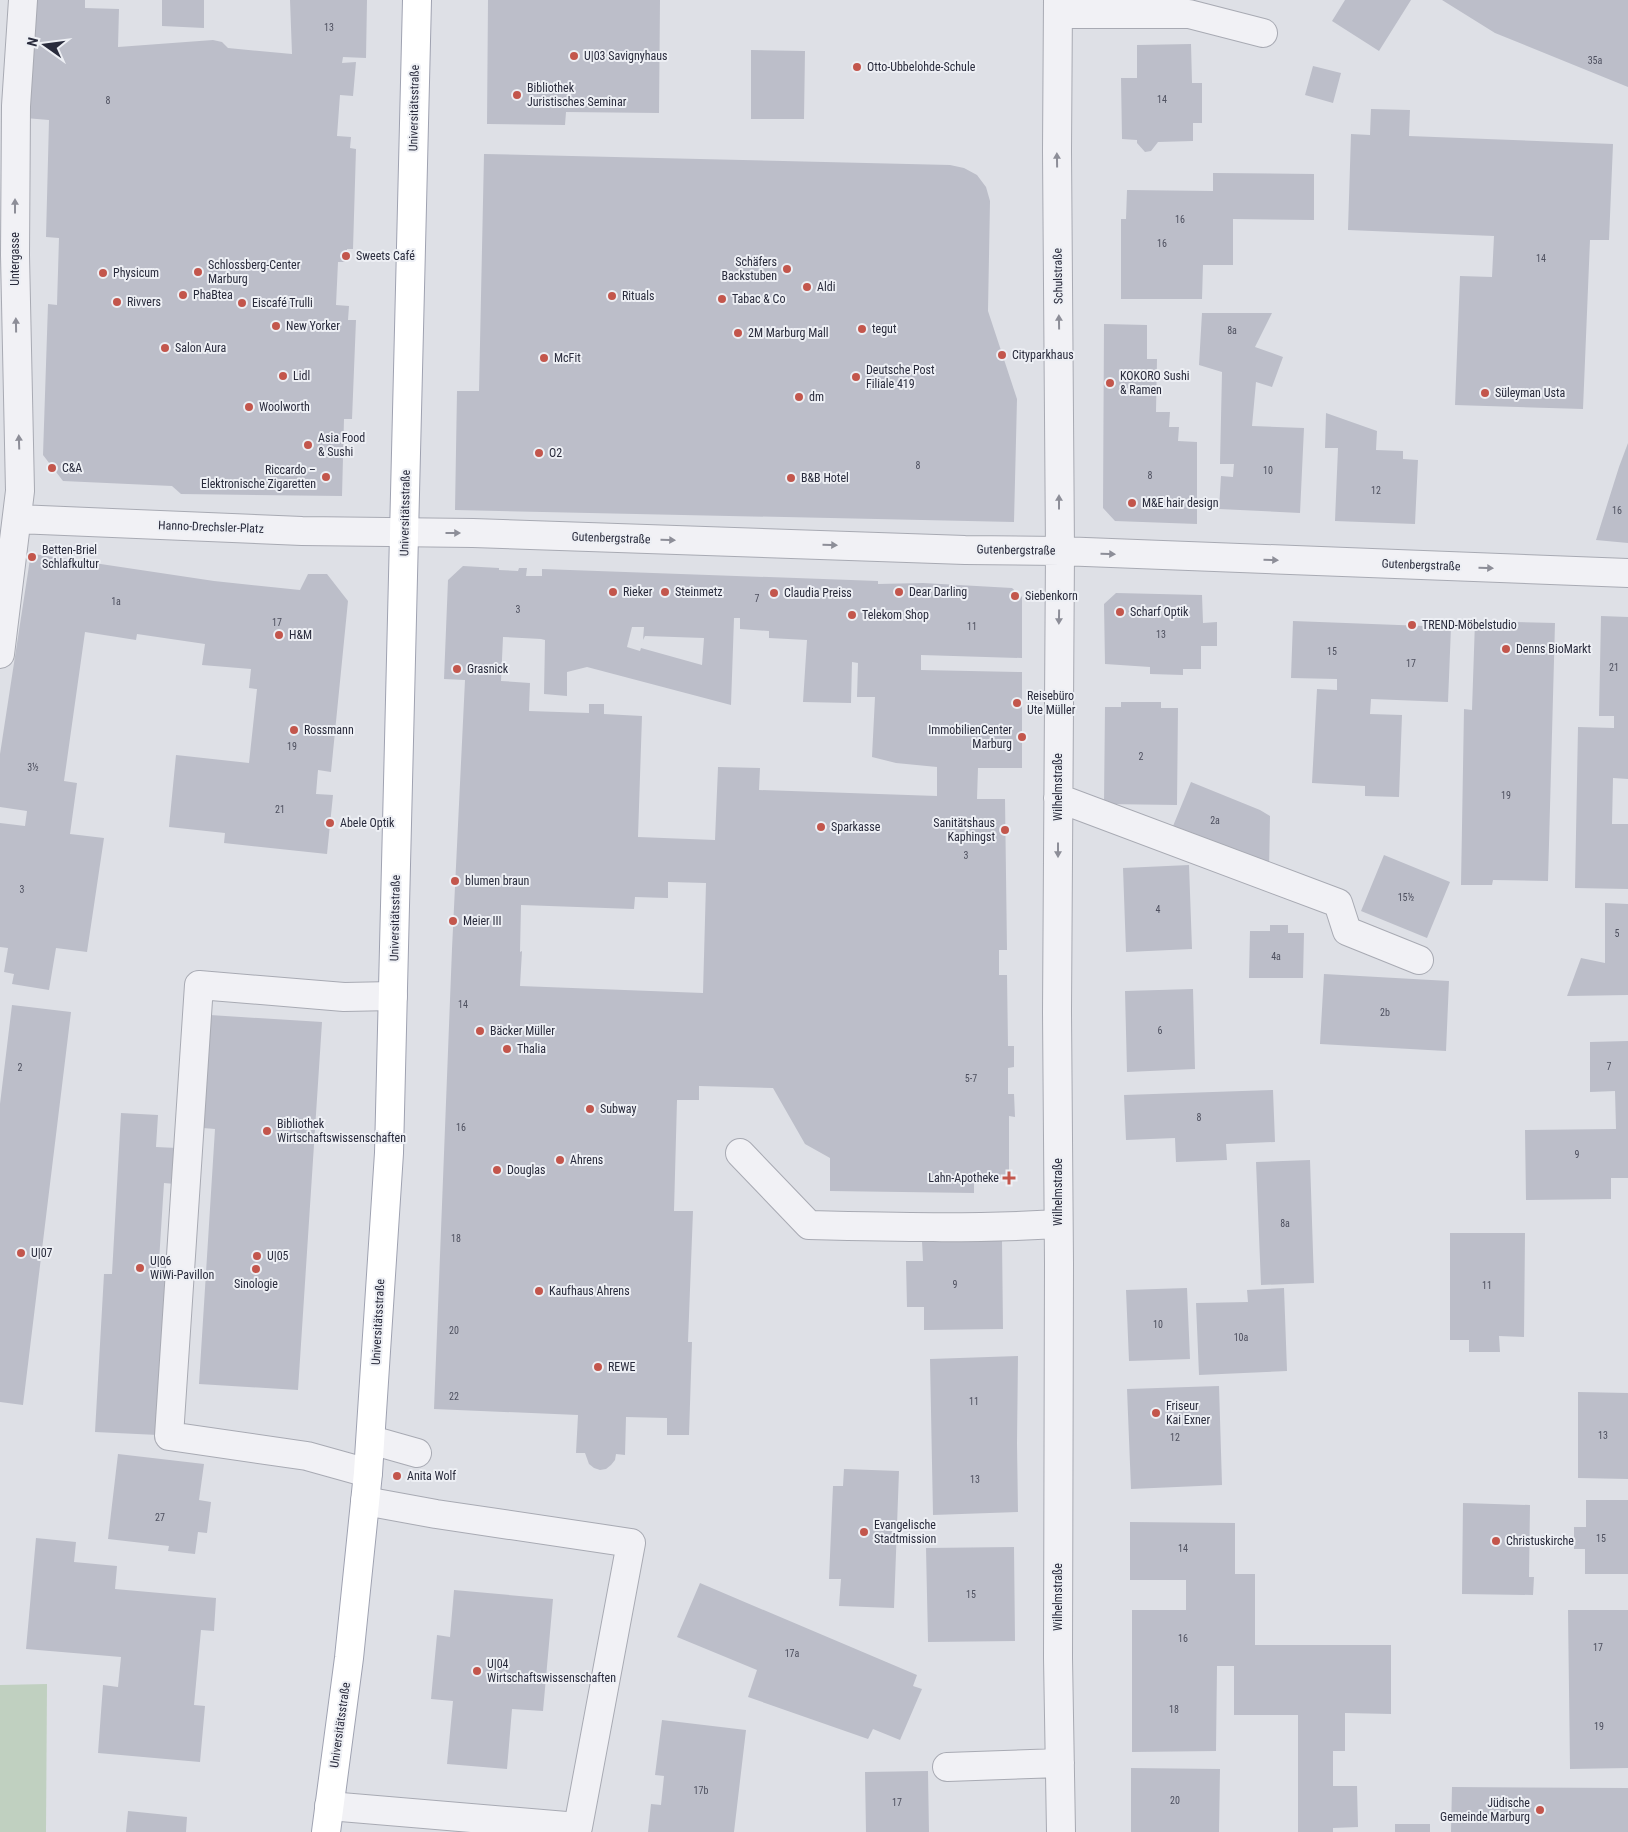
<svg xmlns="http://www.w3.org/2000/svg" width="1628" height="1832" font-family="'Roboto Condensed',sans-serif">
<rect width="100%" height="100%" fill="#dee0e6"/>
<path fill="#c0d0c0" d="M47 1684 46 1832H0V1685Z"/>
<path fill="#bcbec9" fill-rule="evenodd" d="M32 0H85V8L119 9 118 47 213 40 222 42 228 48 292 54 290 0H367L366 58 343 57 342 63 356 62 353 96 340 95 337 136 351 137 350 148 356 149 353 249H347V262H338L336 305 349 306 348 320H356L352 419H344L342 496 181 494 172 486 63 481 43 455 48 304 57 305 59 238 46 237 49 120 25 118Z
M162 0H204V28L162 26Z
M488 0H660L659 113 566 112 565 125 487 124Z
M1345 0H1411L1379 51 1332 21Z
M1442 0H1628V87L1495 33Z
M1191 44 1192 83H1202V123H1193V141L1158 142 1151 151 1145 152 1137 143V140L1122 139 1121 78H1137V45Z
M751 50 805 51 804 119H751Z
M1313 66 1341 73 1333 103 1305 95Z
M1371 109 1410 110 1409 136 1613 144 1609 240H1590L1583 409 1455 405 1460 276 1492 277 1494 236 1348 230 1351 134 1370 135Z
M484 154 950 165 964 168 977 175 986 187 990 201 988 311 1017 399 1014 522 455 510 457 391H479Z
M1213 173 1314 174V220L1233 219V265H1203L1202 299H1121V219H1126L1127 190 1213 191Z
M1202 313H1272L1255 347 1283 357 1272 387 1256 382 1252 426 1304 428 1300 513 1219 509 1221 476 1233 477 1234 464H1220L1222 372 1199 365Z
M1104 324 1147 325V359H1157L1156 412H1170L1169 427H1179L1178 441 1197 442V524L1115 521 1103 508Z
M1326 413 1377 431 1376 450 1403 451V459L1418 460 1415 524 1335 521 1338 448H1325Z
M1628 443V543L1596 540 1619 467Z
M34 554 214 581 300 590 308 574H327L348 601 331 772 318 770 316 794 333 795 327 854 224 843 225 833 169 827 176 755 249 763 257 689 249 688 251 669 202 665 205 644 137 634 136 640 85 632 64 781 77 783 70 834 104 838 87 952 56 948 49 990 12 984 14 974 4 972 8 948 0 947V823L25 826 27 811 0 807V754L30 559Z
M463 566 499 568V570L518 571 519 568H527L526 576H542V569L878 581V584L923 583 1012 588 1022 597V658L921 655V670L1022 672V768H978L977 799H1005L1007 950H999V975H1007L1008 1046H1014V1067L1008 1068V1094H1014L1015 1117 1009 1116V1178H974V1193L830 1191V1158L805 1144 773 1088 699 1086V1100H677L674 1211H693L688 1342H692L689 1435H667V1418L626 1417 625 1455 616 1454 615 1460 611 1465 606 1469 600 1470 594 1468 589 1464 585 1453H576L578 1415 434 1409 452 949 465 680 444 679 448 580ZM734 618H740V629L769 631V638L807 640 803 702 851 703 852 662 858 663 857 697H875L872 757 896 763 937 767V796L759 790 760 768 718 767 715 840 638 837 642 716 604 714V704H589V713L529 711 530 683 501 681 503 637 541 639 545 640 544 694 567 696V672L587 667 731 705ZM632 627H644L643 640 645 636 704 638 702 665 641 648 640 651 627 647ZM668 882 706 883 703 993 520 986 522 951 520 952 521 905 634 909 635 897 668 898Z
M1116 593 1202 595 1203 623 1217 622V646H1201V669H1183V675L1150 674V667L1105 664 1104 604Z
M1601 616 1628 617V779L1613 778 1612 824H1628V889L1575 888 1578 727 1614 728V716H1599Z
M1293 621 1451 627 1448 702 1371 699 1370 714 1402 715 1399 797 1365 796V786L1312 783 1317 689 1337 690V679L1291 678Z
M1475 621 1555 623 1548 881 1493 880 1492 885H1461L1464 709 1472 710Z
M1121 702H1161V708H1178L1177 805 1104 804 1105 707H1121Z
M1191 782 1260 810 1270 816 1269 871 1171 831Z
M1384 855 1450 882 1427 938 1361 911Z
M1189 865 1192 949 1126 952 1123 868Z
M1605 903 1628 904V995L1567 996 1581 958 1605 963Z
M1270 925H1288V933H1304L1303 978H1249L1250 931H1270Z
M1324 974 1449 981 1446 1051 1320 1044Z
M1193 989 1195 1069 1127 1072 1125 991Z
M12 1005 71 1012 23 1405 0 1402V1104Z
M210 1015 322 1022 298 1390 199 1384 215 1129 203 1128Z
M1628 1041V1178H1611V1199L1526 1200 1525 1130 1616 1129 1615 1091 1590 1092V1042Z
M1273 1090 1275 1142 1226 1144 1227 1160 1176 1162 1175 1138 1126 1140 1124 1095Z
M121 1113 158 1115 156 1147 177 1148 175 1184 164 1183 159 1261 168 1262 158 1435 95 1432 104 1274H112Z
M1310 1160 1314 1283 1261 1285 1256 1162Z
M1450 1233H1525L1524 1337 1499 1336 1500 1352H1469V1340H1450Z
M1002 1240 1003 1329 924 1330V1307H907L906 1261H923L922 1241Z
M1187 1288 1190 1359 1129 1361 1126 1290Z
M1284 1288 1287 1371 1199 1375 1196 1303 1248 1302 1247 1290Z
M1018 1356 1017 1443 1018 1512 933 1515 930 1359Z
M1219 1386 1222 1485 1131 1489 1127 1389Z
M1578 1392 1628 1393V1479L1578 1478Z
M118 1454 204 1464 199 1500 211 1502 207 1533 198 1532 195 1554 168 1551 169 1546 108 1539Z
M844 1469 899 1471 894 1608 839 1606 841 1579H829L833 1486H843Z
M1586 1500H1628V1574H1585V1549H1574V1527H1586Z
M1463 1503 1530 1505 1529 1577H1534L1533 1595 1462 1594Z
M1130 1522 1235 1523V1574H1255V1645H1391V1714L1345 1713V1751H1333V1786H1357L1358 1827 1333 1828V1832H1298V1715H1234V1666H1217L1216 1751 1132 1752V1610H1186V1580H1130Z
M36 1538 76 1542 74 1562 117 1566 115 1589 216 1598 214 1631 201 1630 194 1705 205 1706 200 1762 98 1753 103 1685 118 1687 121 1657 26 1649Z
M1014 1547 1015 1641 928 1642 926 1548Z
M700 1583 917 1675 913 1686 922 1689 900 1740 873 1729 868 1739 748 1697 757 1670 677 1637Z
M454 1590 553 1599 543 1711 512 1709 507 1769 447 1764 453 1701 431 1699 437 1635 450 1637Z
M1568 1610H1628V1768L1570 1769Z
M662 1720 746 1730 734 1832H648L651 1804 661 1805 664 1776 655 1775Z
M1131 1768 1220 1769 1219 1832H1131Z
M928 1771 929 1832H866L865 1772Z
M1452 1787 1628 1788V1832H1451Z
M128 1811 187 1817 186 1832H126Z
M1395 1824H1430V1832H1395Z"/>
<g fill="none" stroke-linecap="round" stroke-linejoin="round">
<defs>
<path id="minor" d="M1058 0 1057 151 1060 551 1057 1012 1059 1264 1058 1658 1061 1832
M1058 14H1189L1263 33
M17 519 302 531 473 533 965 550 1060 551 1628 573
M0 654 20 491 15 255 16 106 23 0
M1058 798 1338 903 1347 931 1419 960
M740 1153 809 1225C892 1227 975 1229 1058 1224
M371 1440 417 1453
M368 1473 307 1456 169 1436 199 985 344 997 393 996
M947 1767 1060 1763
M329 1806 578 1827 631 1543 436 1514 365 1501"/>
<path id="major" d="M326 1832 349 1658 368 1473 389 1153 417 0"/>
</defs>
<use href="#minor" stroke="#a8aab3" stroke-width="30"/>
<use href="#major" stroke="#9fa2b1" stroke-width="30"/>
<use href="#minor" stroke="#f1f1f5" stroke-width="28"/>
<use href="#major" stroke="#fff" stroke-width="28"/>
</g>
<defs><path id="oneway-solid" d="M-6-.8H1V-3.2L6.5 0L1 3.2V.8H-6Z" transform="scale(1.25)"/></defs>
<g fill="#8d8e98">
<use href="#oneway-solid" transform="translate(1057 160) rotate(-91)"/>
<use href="#oneway-solid" transform="translate(15 206) rotate(-90)"/>
<use href="#oneway-solid" transform="translate(1059 322) rotate(-91)"/>
<use href="#oneway-solid" transform="translate(16 325) rotate(-91)"/>
<use href="#oneway-solid" transform="translate(19 442) rotate(-92)"/>
<use href="#oneway-solid" transform="translate(1059 502) rotate(-90)"/>
<use href="#oneway-solid" transform="translate(453 533)"/>
<use href="#oneway-solid" transform="translate(668 540) rotate(2)"/>
<use href="#oneway-solid" transform="translate(830 545) rotate(2)"/>
<use href="#oneway-solid" transform="translate(1108 554) rotate(2)"/>
<use href="#oneway-solid" transform="translate(1271 560) rotate(2)"/>
<use href="#oneway-solid" transform="translate(1486 568) rotate(2)"/>
<use href="#oneway-solid" transform="translate(1059 617) rotate(91)"/>
<use href="#oneway-solid" transform="translate(1058 850) rotate(90)"/>
</g>
<g fill="#c3564c" stroke="#edeff4" stroke-width="2">
<circle cx="574" cy="56" r="5"/>
<circle cx="857" cy="67" r="5"/>
<circle cx="517" cy="95" r="5"/>
<circle cx="346" cy="256" r="5"/>
<circle cx="787" cy="269" r="5"/>
<circle cx="198" cy="272" r="5"/>
<circle cx="103" cy="273" r="5"/>
<circle cx="807" cy="287" r="5"/>
<circle cx="183" cy="295" r="5"/>
<circle cx="612" cy="296" r="5"/>
<circle cx="722" cy="299" r="5"/>
<circle cx="117" cy="302" r="5"/>
<circle cx="242" cy="303" r="5"/>
<circle cx="276" cy="326" r="5"/>
<circle cx="862" cy="329" r="5"/>
<circle cx="738" cy="333" r="5"/>
<circle cx="165" cy="348" r="5"/>
<circle cx="1002" cy="355" r="5"/>
<circle cx="544" cy="358" r="5"/>
<circle cx="283" cy="376" r="5"/>
<circle cx="856" cy="377" r="5"/>
<circle cx="1110" cy="383" r="5"/>
<circle cx="1485" cy="393" r="5"/>
<circle cx="799" cy="397" r="5"/>
<circle cx="249" cy="407" r="5"/>
<circle cx="308" cy="445" r="5"/>
<circle cx="539" cy="453" r="5"/>
<circle cx="52" cy="468" r="5"/>
<circle cx="326" cy="477" r="5"/>
<circle cx="791" cy="478" r="5"/>
<circle cx="1132" cy="503" r="5"/>
<circle cx="32" cy="557" r="5"/>
<circle cx="613" cy="592" r="5"/>
<circle cx="665" cy="592" r="5"/>
<circle cx="899" cy="592" r="5"/>
<circle cx="774" cy="593" r="5"/>
<circle cx="1015" cy="596" r="5"/>
<circle cx="1120" cy="612" r="5"/>
<circle cx="852" cy="615" r="5"/>
<circle cx="1412" cy="625" r="5"/>
<circle cx="279" cy="635" r="5"/>
<circle cx="1506" cy="649" r="5"/>
<circle cx="457" cy="669" r="5"/>
<circle cx="1017" cy="703" r="5"/>
<circle cx="294" cy="730" r="5"/>
<circle cx="1022" cy="737" r="5"/>
<circle cx="330" cy="823" r="5"/>
<circle cx="821" cy="827" r="5"/>
<circle cx="1005" cy="830" r="5"/>
<circle cx="455" cy="881" r="5"/>
<circle cx="453" cy="921" r="5"/>
<circle cx="480" cy="1031" r="5"/>
<circle cx="507" cy="1049" r="5"/>
<circle cx="590" cy="1109" r="5"/>
<circle cx="267" cy="1131" r="5"/>
<circle cx="560" cy="1160" r="5"/>
<circle cx="497" cy="1170" r="5"/>
<path d="M1006.5 1170.5h5v5h5v5h-5v5h-5v-5h-5v-5h5z"/>
<circle cx="21" cy="1253" r="5"/>
<circle cx="257" cy="1256" r="5"/>
<circle cx="140" cy="1268" r="5"/>
<circle cx="256" cy="1269" r="5"/>
<circle cx="539" cy="1291" r="5"/>
<circle cx="598" cy="1367" r="5"/>
<circle cx="1156" cy="1413" r="5"/>
<circle cx="397" cy="1476" r="5"/>
<circle cx="864" cy="1532" r="5"/>
<circle cx="1496" cy="1541" r="5"/>
<circle cx="477" cy="1671" r="5"/>
<circle cx="1540" cy="1810" r="5"/>
</g>
<g text-anchor="middle" stroke-width="4" stroke-linejoin="round" paint-order="stroke">
<g font-size="10" fill="#4e505f">
<text x="329" y="31">13</text>
<text x="1595" y="64">35a</text>
<text x="1162" y="103">14</text>
<text x="108" y="104">8</text>
<text x="1180" y="223">16</text>
<text x="1162" y="247">16</text>
<text x="1541" y="262">14</text>
<text x="1232" y="334">8a</text>
<text x="918" y="469">8</text>
<text x="1268" y="474">10</text>
<text x="1150" y="479">8</text>
<text x="1376" y="494">12</text>
<text x="1617" y="514">16</text>
<text x="757" y="602">7</text>
<text x="116" y="605">1a</text>
<text x="518" y="613">3</text>
<text x="277" y="626">17</text>
<text x="972" y="630">11</text>
<text x="1161" y="638">13</text>
<text x="1332" y="655">15</text>
<text x="1411" y="667">17</text>
<text x="1614" y="671">21</text>
<text x="292" y="750">19</text>
<text x="1141" y="760">2</text>
<text x="33" y="771">3½</text>
<text x="1506" y="799">19</text>
<text x="280" y="813">21</text>
<text x="1215" y="824">2a</text>
<text x="966" y="859">3</text>
<text x="22" y="893">3</text>
<text x="1406" y="901">15½</text>
<text x="1158" y="913">4</text>
<text x="1617" y="937">5</text>
<text x="1276" y="960">4a</text>
<text x="463" y="1008">14</text>
<text x="1385" y="1016">2b</text>
<text x="1160" y="1034">6</text>
<text x="1609" y="1070">7</text>
<text x="20" y="1071">2</text>
<text x="971" y="1082">5-7</text>
<text x="1199" y="1121">8</text>
<text x="461" y="1131">16</text>
<text x="1577" y="1158">9</text>
<text x="1285" y="1227">8a</text>
<text x="456" y="1242">18</text>
<text x="955" y="1288">9</text>
<text x="1487" y="1289">11</text>
<text x="1158" y="1328">10</text>
<text x="454" y="1334">20</text>
<text x="1241" y="1341">10a</text>
<text x="454" y="1400">22</text>
<text x="974" y="1405">11</text>
<text x="1603" y="1439">13</text>
<text x="1175" y="1441">12</text>
<text x="975" y="1483">13</text>
<text x="160" y="1521">27</text>
<text x="1601" y="1542">15</text>
<text x="1183" y="1552">14</text>
<text x="971" y="1598">15</text>
<text x="1183" y="1642">16</text>
<text x="1598" y="1651">17</text>
<text x="792" y="1657">17a</text>
<text x="1174" y="1713">18</text>
<text x="1599" y="1730">19</text>
<text x="701" y="1794">17b</text>
<text x="1175" y="1804">20</text>
<text x="897" y="1806">17</text>
</g>
<g font-size="12" fill="#292b3c" stroke="#edeff4" text-anchor="start">
<text x="584" y="60">U|03 Savignyhaus</text>
<text x="867" y="71">Otto-Ubbelohde-Schule</text>
<text x="527" y="92">Bibliothek<tspan x="527" dy="14">Juristisches Seminar</tspan></text>
<text x="356" y="260">Sweets Café</text>
<text x="777" y="266" text-anchor="end">Schäfers<tspan x="777" dy="14">Backstuben</tspan></text>
<text x="208" y="269">Schlossberg-Center<tspan x="208" dy="14">Marburg</tspan></text>
<text x="113" y="277">Physicum</text>
<text x="817" y="291">Aldi</text>
<text x="193" y="299">PhaBtea</text>
<text x="622" y="300">Rituals</text>
<text x="732" y="303">Tabac &amp; Co</text>
<text x="127" y="306">Rivvers</text>
<text x="252" y="307">Eiscafé Trulli</text>
<text x="286" y="330">New Yorker</text>
<text x="872" y="333">tegut</text>
<text x="748" y="337">2M Marburg Mall</text>
<text x="175" y="352">Salon Aura</text>
<text x="1012" y="359">Cityparkhaus</text>
<text x="554" y="362">McFit</text>
<text x="866" y="374">Deutsche Post<tspan x="866" dy="14">Filiale 419</tspan></text>
<text x="293" y="380">Lidl</text>
<text x="1120" y="380">KOKORO Sushi<tspan x="1120" dy="14">&amp; Ramen</tspan></text>
<text x="1495" y="397">Süleyman Usta</text>
<text x="809" y="401">dm</text>
<text x="259" y="411">Woolworth</text>
<text x="318" y="442">Asia Food<tspan x="318" dy="14">&amp; Sushi</tspan></text>
<text x="549" y="457">O2</text>
<text x="62" y="472">C&amp;A</text>
<text x="316" y="474" text-anchor="end">Riccardo –<tspan x="316" dy="14">Elektronische Zigaretten</tspan></text>
<text x="801" y="482">B&amp;B Hotel</text>
<text x="1142" y="507">M&amp;E hair design</text>
<text x="42" y="554">Betten-Briel<tspan x="42" dy="14">Schlafkultur</tspan></text>
<text x="623" y="596">Rieker</text>
<text x="675" y="596">Steinmetz</text>
<text x="909" y="596">Dear Darling</text>
<text x="784" y="597">Claudia Preiss</text>
<text x="1025" y="600">Siebenkorn</text>
<text x="1130" y="616">Scharf Optik</text>
<text x="862" y="619">Telekom Shop</text>
<text x="1422" y="629">TREND-Möbelstudio</text>
<text x="289" y="639">H&amp;M</text>
<text x="1516" y="653">Denns BioMarkt</text>
<text x="467" y="673">Grasnick</text>
<text x="1027" y="700">Reisebüro<tspan x="1027" dy="14">Ute Müller</tspan></text>
<text x="304" y="734">Rossmann</text>
<text x="1012" y="734" text-anchor="end">ImmobilienCenter<tspan x="1012" dy="14">Marburg</tspan></text>
<text x="340" y="827">Abele Optik</text>
<text x="995" y="827" text-anchor="end">Sanitätshaus<tspan x="995" dy="14">Kaphingst</tspan></text>
<text x="831" y="831">Sparkasse</text>
<text x="465" y="885">blumen braun</text>
<text x="463" y="925">Meier III</text>
<text x="490" y="1035">Bäcker Müller</text>
<text x="517" y="1053">Thalia</text>
<text x="600" y="1113">Subway</text>
<text x="277" y="1128">Bibliothek<tspan x="277" dy="14">Wirtschaftswissenschaften</tspan></text>
<text x="570" y="1164">Ahrens</text>
<text x="507" y="1174">Douglas</text>
<text x="999" y="1182" text-anchor="end">Lahn-Apotheke</text>
<text x="31" y="1257">U|07</text>
<text x="267" y="1260">U|05</text>
<text x="150" y="1265">U|06<tspan x="150" dy="14">WiWi-Pavillon</tspan></text>
<text x="256" y="1288" text-anchor="middle">Sinologie</text>
<text x="549" y="1295">Kaufhaus Ahrens</text>
<text x="608" y="1371">REWE</text>
<text x="1166" y="1410">Friseur<tspan x="1166" dy="14">Kai Exner</tspan></text>
<text x="407" y="1480">Anita Wolf</text>
<text x="874" y="1529">Evangelische<tspan x="874" dy="14">Stadtmission</tspan></text>
<text x="1506" y="1545">Christuskirche</text>
<text x="487" y="1668">U|04<tspan x="487" dy="14">Wirtschaftswissenschaften</tspan></text>
<text x="1530" y="1807" text-anchor="end">Jüdische<tspan x="1530" dy="14">Gemeinde Marburg</tspan></text>
</g>
<g font-size="12" fill="#292b3c" stroke="#edeff4">
<text transform="translate(414 108) rotate(-89)" y="4">Universitätsstraße</text>
<text transform="translate(15 259) rotate(-90)" y="4">Untergasse</text>
<text transform="translate(1058 276) rotate(-91)" y="4">Schulstraße</text>
<text transform="translate(405 513) rotate(-89)" y="4">Universitätsstraße</text>
<text transform="translate(211 527) rotate(2)" y="4">Hanno-Drechsler-Platz</text>
<text transform="translate(611 538) rotate(2)" y="4">Gutenbergstraße</text>
<text transform="translate(1016 550) rotate(1)" y="4">Gutenbergstraße</text>
<text transform="translate(1421 565) rotate(2)" y="4">Gutenbergstraße</text>
<text transform="translate(1058 787) rotate(-90)" y="4">Wilhelmstraße</text>
<text transform="translate(395 918) rotate(-89)" y="4">Universitätsstraße</text>
<text transform="translate(1058 1192) rotate(-90)" y="4">Wilhelmstraße</text>
<text transform="translate(378 1322) rotate(-87)" y="4">Universitätsstraße</text>
<text transform="translate(1058 1597) rotate(-90)" y="4">Wilhelmstraße</text>
<text transform="translate(340 1725) rotate(-82)" y="4">Universitätsstraße</text>
</g>
</g>
<g transform="translate(45 45) rotate(284)" stroke="#edeff4" stroke-width="4" paint-order="stroke">
<path d="M0-4L9 19L0 12L-9 19Z" fill="#292b3c"/>
<text y="-8" font-size="14" font-weight="bold" text-anchor="middle" fill="#292b3c">N</text>
</g>
</svg>
